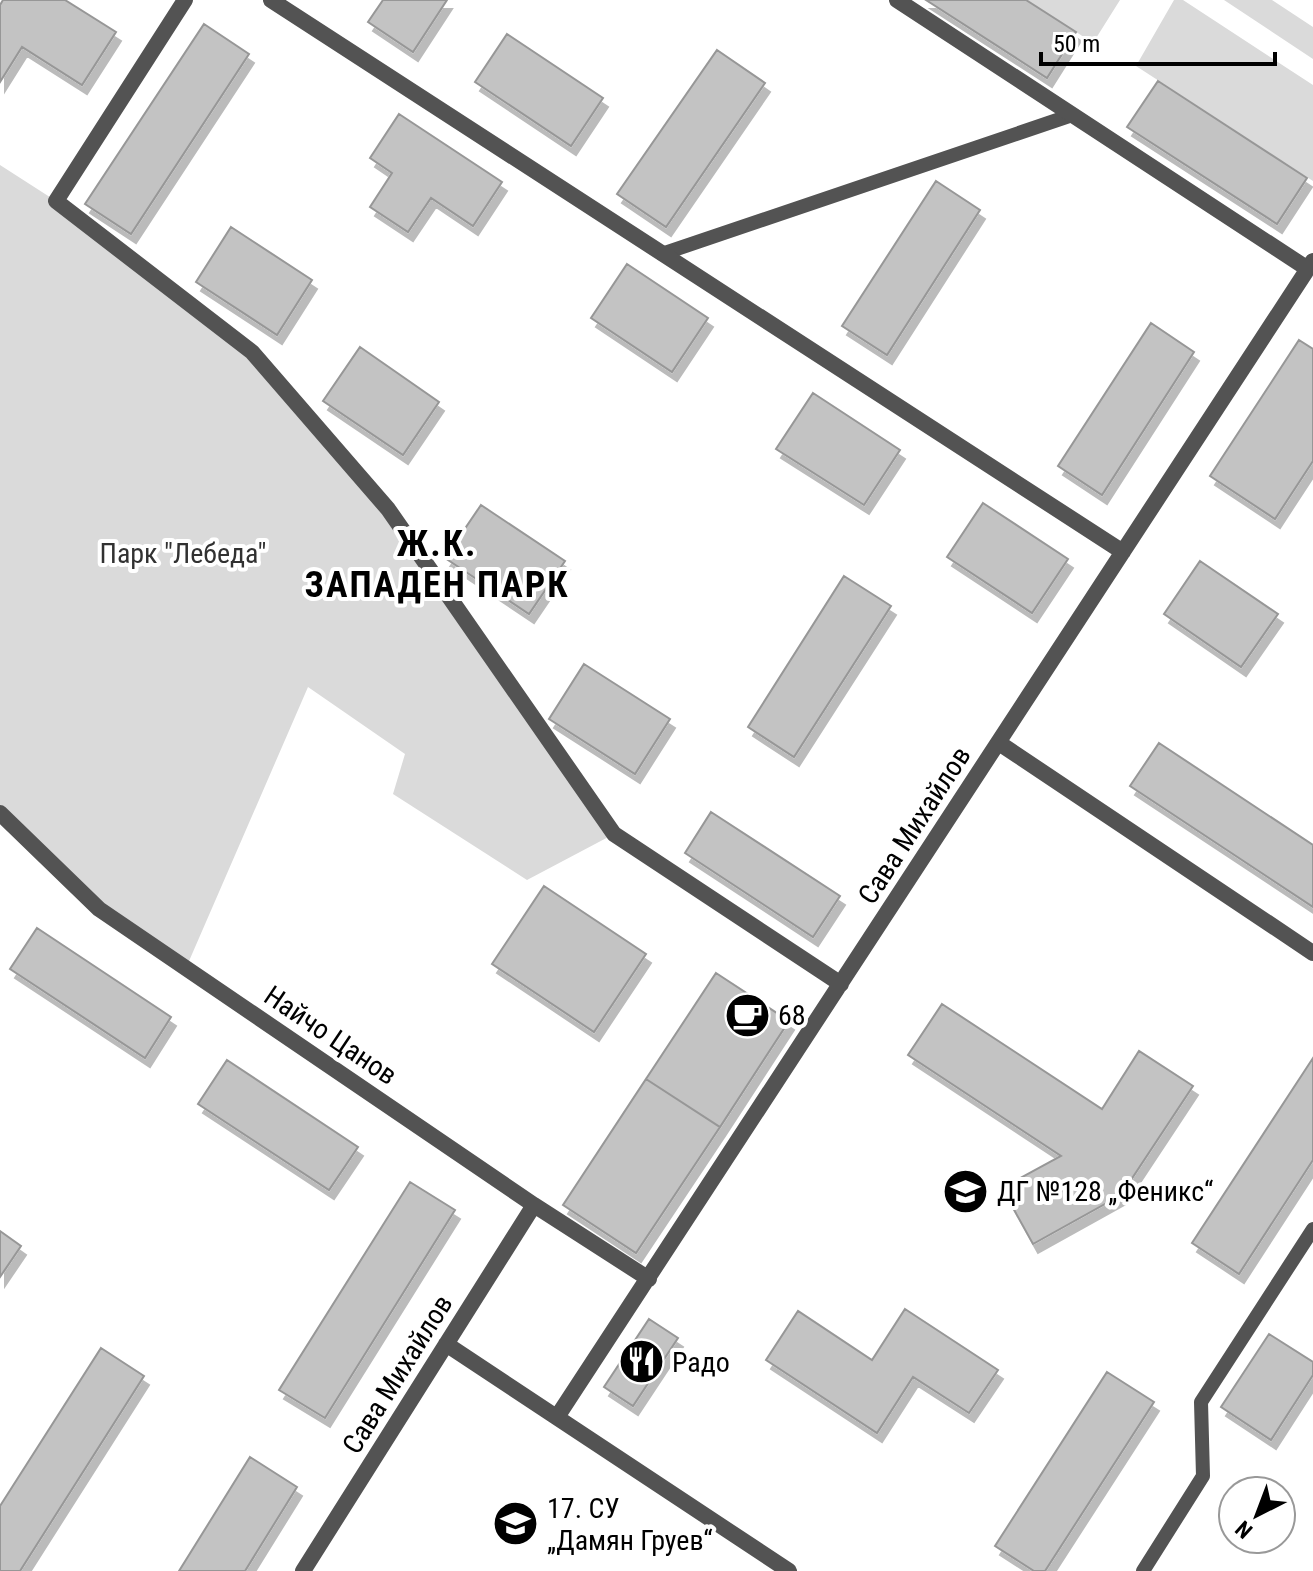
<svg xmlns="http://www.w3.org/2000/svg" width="1313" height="1571" font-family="'Roboto Condensed',sans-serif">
<defs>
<filter id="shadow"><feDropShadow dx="5" dy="9" stdDeviation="0" flood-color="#0004"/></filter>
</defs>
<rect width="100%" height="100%" fill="#fff"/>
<path fill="#dadada" d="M1027 0H1120L1093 43Z
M1174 0H1183L1313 85V181L1136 66Z
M1224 0H1272L1313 27V59Z
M0 165 56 201 252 352 388 509 614 834 527 880 393 794 405 754 308 687 186 968 99 909 0 813Z"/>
<path fill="#c3c3c3" stroke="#979797" stroke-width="2" filter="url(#shadow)" d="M3 0H65L116 32 82 85 22 47 0 82V5Z
M383 0H447L413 52 368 22Z
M926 0H1026L1076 32 1047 78Z
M204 24 249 54 131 234 85 204Z
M507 34 603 98 571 146 475 82Z
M717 50 765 83 666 227 617 194Z
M1158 81 1307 178 1277 224 1127 127Z
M399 114 502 182 473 226 431 198 408 232 370 207 392 173 370 158Z
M936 181 980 210 887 355 842 326Z
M231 227 312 280 277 335 196 282Z
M627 264 708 318 672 372 591 318Z
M1151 323 1194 352 1102 495 1058 466Z
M1299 340 1313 349V461L1275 519 1210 476Z
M360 347 439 402 403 455 323 401Z
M813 393 900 450 864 505 776 449Z
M983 503 1068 559 1032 613 947 557Z
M481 505 565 561 529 614 445 558Z
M1200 561 1278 614 1241 667 1164 614Z
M844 576 891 606 794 757 748 727Z
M584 664 670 719 635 774 549 719Z
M1159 743 1313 845V907L1130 786Z
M711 812 840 896 813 937 685 853Z
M544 886 646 954 594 1032 492 964Z
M37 928 171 1017 145 1058 10 969Z
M716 973 789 1021 720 1127 646 1079Z
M942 1004 1102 1109 1139 1051 1193 1086 1121 1195 1033 1244 1002 1188 1061 1156 908 1055Z
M1313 1058V1160L1239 1274 1192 1243Z
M227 1060 358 1147 329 1190 198 1104Z
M646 1079 720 1127 636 1253 563 1205Z
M410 1182 455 1210 325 1418 279 1390Z
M0 1231 21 1246 0 1277Z
M905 1309 998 1370 969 1413 913 1377 877 1433 766 1360 798 1311 872 1360Z
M649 1319 678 1338 633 1406 604 1387Z
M1269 1334 1313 1362V1375L1271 1440 1221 1407Z
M101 1348 144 1376 20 1571H0V1506Z
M1107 1372 1154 1402 1045 1571H1034L995 1546Z
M250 1457 297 1487 245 1571H179Z"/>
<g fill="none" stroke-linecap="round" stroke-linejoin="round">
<path stroke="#535353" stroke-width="14" d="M662 254 1072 115
M1143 1571 1203 1476 1201 1402 1313 1229"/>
<path stroke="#535353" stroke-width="16" d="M185 0 56 201 252 352 388 509 614 834 841 984
M271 0 1123 552
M897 0 1308 269
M999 743 1313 953
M0 813 99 909 534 1205 649 1279
M446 1344 789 1571
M557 1417 1313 261
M303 1571 534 1205"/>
</g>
<defs>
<symbol id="cafe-disc" viewBox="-11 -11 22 22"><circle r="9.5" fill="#000" stroke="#fff"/><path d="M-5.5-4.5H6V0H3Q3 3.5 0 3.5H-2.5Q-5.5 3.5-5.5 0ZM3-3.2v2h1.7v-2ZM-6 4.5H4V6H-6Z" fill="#fff"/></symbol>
<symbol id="school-disc" viewBox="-11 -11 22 22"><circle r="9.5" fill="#000" stroke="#fff"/><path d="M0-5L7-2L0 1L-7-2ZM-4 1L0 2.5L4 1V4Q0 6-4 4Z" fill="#fff"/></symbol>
<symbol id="restaurant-disc" viewBox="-11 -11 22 22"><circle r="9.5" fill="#000" stroke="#fff"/><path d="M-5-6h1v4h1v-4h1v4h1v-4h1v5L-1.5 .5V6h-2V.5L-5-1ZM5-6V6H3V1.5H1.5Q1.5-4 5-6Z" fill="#fff"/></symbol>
</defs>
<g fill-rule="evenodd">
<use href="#cafe-disc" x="722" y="990" width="51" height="51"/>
<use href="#school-disc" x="940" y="1166" width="51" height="51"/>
<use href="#restaurant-disc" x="616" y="1336" width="51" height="51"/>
<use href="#school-disc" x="490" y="1498" width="51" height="51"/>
</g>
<g text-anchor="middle" stroke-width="8" stroke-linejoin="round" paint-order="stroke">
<g font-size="28" fill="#313131" stroke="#fff">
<text x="183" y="563">Парк "Лебеда"</text>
</g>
<g font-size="28" fill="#000" stroke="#fff">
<text transform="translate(914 825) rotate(-57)" y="10">Сава Михайлов</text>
<text transform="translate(331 1035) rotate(34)" y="10">Найчо Цанов</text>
<text transform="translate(397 1374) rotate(-58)" y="10">Сава Михайлов</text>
</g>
<g font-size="28" fill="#000" stroke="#fff" text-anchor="start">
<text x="778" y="1025">68</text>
<text x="997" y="1201">ДГ №128 „Феникс“</text>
<text x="672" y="1372">Радо</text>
<text x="547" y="1518">17. СУ<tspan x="547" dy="32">„Дамян Груев“</tspan></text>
</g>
<g font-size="36" font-weight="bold" letter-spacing="2" fill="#000" stroke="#fff">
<text x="437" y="556">Ж.К.<tspan x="437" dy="41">ЗАПАДЕН ПАРК</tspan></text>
</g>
</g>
<g transform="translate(1257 1515) rotate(222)"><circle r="38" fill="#ffffff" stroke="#999999" stroke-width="2"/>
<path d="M0-6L14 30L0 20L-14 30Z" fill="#000000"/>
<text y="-12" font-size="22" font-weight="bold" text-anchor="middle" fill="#000000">N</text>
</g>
<path d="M1041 52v12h234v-12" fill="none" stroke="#000000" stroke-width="4"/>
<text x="1053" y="52" font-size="24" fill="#000000" stroke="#ffffff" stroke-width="6" paint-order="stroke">50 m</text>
</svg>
